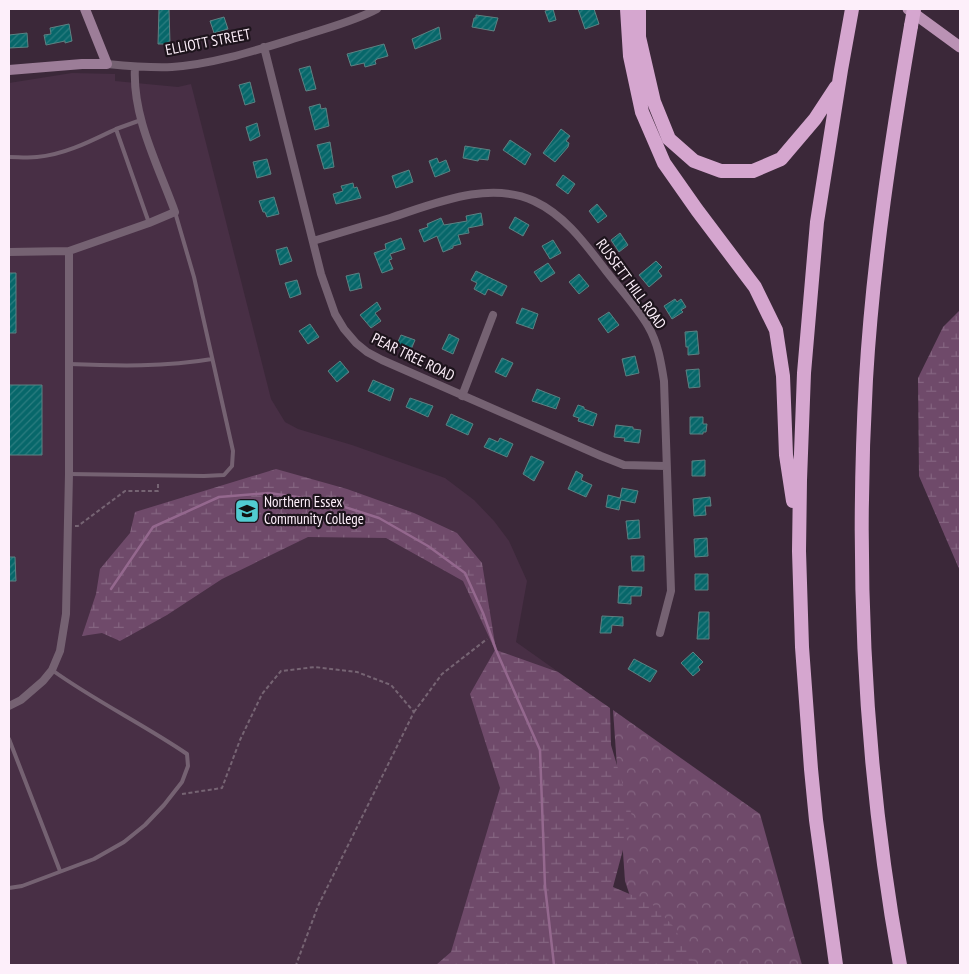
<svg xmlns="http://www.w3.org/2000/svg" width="969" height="974" font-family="'PT Sans Narrow',sans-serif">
<defs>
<pattern id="forest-crowns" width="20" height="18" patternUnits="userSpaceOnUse" patternTransform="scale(1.25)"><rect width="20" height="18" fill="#6f4a6a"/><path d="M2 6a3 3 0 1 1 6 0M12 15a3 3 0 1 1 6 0" fill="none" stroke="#846480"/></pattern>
<pattern id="wetland-marsh" width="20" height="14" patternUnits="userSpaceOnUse" patternTransform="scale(1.25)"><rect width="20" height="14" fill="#6f4a6a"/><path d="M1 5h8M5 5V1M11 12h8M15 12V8" fill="none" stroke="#846480"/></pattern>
<pattern id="building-hatch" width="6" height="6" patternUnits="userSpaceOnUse" patternTransform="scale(1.25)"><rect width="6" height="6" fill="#07676a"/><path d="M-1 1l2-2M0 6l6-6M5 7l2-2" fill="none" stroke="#2c7d80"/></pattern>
</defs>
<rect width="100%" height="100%" fill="#3b2839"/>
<path fill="#482f45" d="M72 73 115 74V81L178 87 191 84 271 399 285 422 298 429 352 445 445 478 474 500 494 521 509 541 527 581 516 642 598 700 607 867 633 965H9V83Z"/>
<path fill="url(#forest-crowns)" d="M613 710 760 814 802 965H653L625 881Z"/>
<path fill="url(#wetland-marsh)" d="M960 310V571L919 476 918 378 943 327Z
M276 469 347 489 414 513 457 533 482 563 496 650 558 672 610 708 611 745 632 816 613 887 651 903 673 926 696 965H436L451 952 500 788 470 694 495 650 463 581 386 538 308 537 222 579 167 615 120 641 102 633 82 636 96 594 100 569 130 533 135 512Z"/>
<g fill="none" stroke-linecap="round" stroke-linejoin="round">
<path stroke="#94688e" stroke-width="2.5" d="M111 589 153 527 219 497 269 493 326 501 379 518 428 546 465 573 483 613 496 650 540 750 545 886 554 965"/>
</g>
<path fill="url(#building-hatch)" stroke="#5d8182" d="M159 9H169L170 44H158Z
M553 9 556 20 549 22 545 11Z
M578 9H594L599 24 585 29Z
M476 15 498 18 494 31 472 27 474 18H476Z
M224 17 228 29 214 33 210 21Z
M69 24 72 41 65 43V41L46 45 44 35 51 34 50 28Z
M439 27 441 39 415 49 412 39Z
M27 33 28 47 9 48V35Z
M384 44 388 56 377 59 375 61 376 64 365 67 364 63 351 66 347 54Z
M310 66 316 89 306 91 299 69Z
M250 82 255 102 245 105 239 85Z
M320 104 321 109 326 108 329 126 315 130 309 107Z
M257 123 260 136 250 141 246 127Z
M561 129 570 136 566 141 569 143 568 147 555 162 543 153Z
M510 140 531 154 525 165 503 150Z
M330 142 334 167 324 169 317 145Z
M465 146 490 150 488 160 479 159 478 161 463 158Z
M437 158 439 163 446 160 450 171 435 177 429 161Z
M267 159 271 174 257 178 253 162Z
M409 170 413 182 396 188 392 176Z
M563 175 575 184 568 194 556 185Z
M353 183 354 188 357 187 361 198 336 204 333 194 343 191 341 186Z
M274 197 279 214 267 217 265 212H263L259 201Z
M597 204 607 216 598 223 589 211Z
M481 213 483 225 468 228 469 233 458 235 461 244 453 246V248L443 252 437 236 424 242 419 230 428 227 427 224 441 218 444 225 467 221 466 216Z
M515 217 529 225 523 236 509 228Z
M620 233 628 245 619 252 611 240Z
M401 238 405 249 390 254 392 259 389 260 393 269 382 273 374 253 386 249 385 244Z
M553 240 561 253 550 259 542 246Z
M287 247 292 261 280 265 276 250Z
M656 261 662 267 658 271 662 276 649 287 639 275Z
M548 263 555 273 541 282 534 272Z
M476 271 507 286 502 296 488 289 485 295 474 289 477 283 471 280Z
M9 273H16V333H9Z
M359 273 362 288 350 291 346 276Z
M579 274 589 286 579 294 569 282Z
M297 280 301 294 290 298 285 283Z
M675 299 677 302 681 299 686 307 681 310 683 312 672 319 664 306Z
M377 302 381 309 375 313 381 321 371 328 360 315Z
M522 308 538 314 533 329 516 323Z
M609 312 619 325 608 333 598 319Z
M310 324 319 337 308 344 299 331Z
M697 331 699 354 688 355V347H686L685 332Z
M449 334 459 339 453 354 442 349Z
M401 335 415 340 410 352 396 346Z
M635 356 639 373 626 376 622 359Z
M502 358 513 363 506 377 495 372Z
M340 361 349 372 337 382 328 371Z
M699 369 700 387 689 388 686 370Z
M373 380 394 389 390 401 368 391Z
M9 385H42V455H9Z
M537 389 560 398 556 409 532 401Z
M410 398 433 406 428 417 406 407Z
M578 405 584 407V409L597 414 593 426 578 421 579 418 573 416Z
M451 414 473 424 468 435 446 425Z
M690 417H703V424H707L706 432H703V434H690Z
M616 425 633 427V429L641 430 639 443 624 441 625 438 614 437Z
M489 438 498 442 500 438 513 444 507 457 484 447Z
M531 456 544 462 534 481 523 474Z
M705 460V476H692V461Z
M576 471 583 475 581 480 592 485 586 497 568 489Z
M622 488 638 491 635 503 621 500 619 510 606 507 608 495 620 498Z
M710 497 711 506H705L706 515 694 516 693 499Z
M639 520 640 538 628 539 626 521Z
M707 538 708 556 695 557 694 539Z
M631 556H644V571H632Z
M9 557H15L16 581H9Z
M695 574H708V590H695Z
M619 586 642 587 641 596H631V604L618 603Z
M699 612H709V639H697Z
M602 616 623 617V626L612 625 611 633H600Z
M693 652 703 662 698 667 700 670 693 676 681 663Z
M634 659 657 671 650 682 628 669Z"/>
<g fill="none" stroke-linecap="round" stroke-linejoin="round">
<path stroke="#766473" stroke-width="2" stroke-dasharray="4 2.5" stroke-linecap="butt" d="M75 526H78L125 491H158V483
M414 712 442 674 487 639
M182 794 222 788 240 740 262 694 281 671 315 667 357 672 391 685 414 712 318 906 296 965"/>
<path stroke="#756272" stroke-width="4" d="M116 129 141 120
M9 157C18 157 28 158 37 157 64 155 91 141 116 129L149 223
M69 364C117 366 166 367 212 359
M69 474 204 476 224 475 232 466 233 451 194 277 175 212
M9 739 60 871
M9 888 22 886 94 859 124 842 145 825 164 805 182 782 188 766 187 754C143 724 95 701 52 670"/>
<path stroke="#756272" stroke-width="8" d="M264 47 321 274 335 314 344 329 356 343 367 352 382 360 601 456 624 465 666 466
M107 64C128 66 150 68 172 67 217 64 263 48 306 35 330 27 355 21 377 9
M313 241C339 233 364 226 390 218 434 204 488 180 534 201 566 216 586 245 607 272 620 289 637 307 648 326 658 343 661 362 664 381L671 591 660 633
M9 252 69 251
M462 396 493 315
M9 706 21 700 43 681 52 670 60 651 66 614 69 474V251L149 223 175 212C158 165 132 117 135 67"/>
<path stroke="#9c7d98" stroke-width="10" d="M9 70 82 64H107L85 9"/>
<path stroke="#ba92b4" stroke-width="11" d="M908 9 960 47"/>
<path stroke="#d5a6cf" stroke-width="14" d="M627 9 630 56 642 112 664 163 697 210 755 287 776 330 783 376 786 455 793 501
M639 9V37L654 102 669 139 694 161 721 171H753L781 159 815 119 836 87
M836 965 816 820 811 769 802 647 799 551 800 480 804 373 817 222 841 70 852 9
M900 965C865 772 855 575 866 379 873 261 891 143 911 26"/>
<path stroke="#d5a6cf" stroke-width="14" d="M911 26 914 9"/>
</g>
<defs>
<symbol id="university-square" viewBox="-11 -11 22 22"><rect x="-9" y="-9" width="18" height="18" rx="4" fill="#51ccd1" stroke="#1d141c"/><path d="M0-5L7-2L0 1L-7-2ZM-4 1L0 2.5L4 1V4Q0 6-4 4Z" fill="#111"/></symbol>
</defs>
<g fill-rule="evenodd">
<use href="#university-square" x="233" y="497" width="28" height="28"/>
</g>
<g text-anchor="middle" stroke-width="4.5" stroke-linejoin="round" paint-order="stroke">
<g font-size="15" fill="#fdeffa" stroke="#1d141c">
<text transform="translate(208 42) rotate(-11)" y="5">ELLIOTT STREET</text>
<text transform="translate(631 284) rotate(54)" y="5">RUSSETT HILL ROAD</text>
<text transform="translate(413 357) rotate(26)" y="5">PEAR TREE ROAD</text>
</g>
<g font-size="15" fill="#fdeffa" stroke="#1d141c" text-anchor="start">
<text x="264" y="507">Northern Essex<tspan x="264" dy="17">Community College</tspan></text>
</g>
</g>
<rect width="969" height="974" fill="none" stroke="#fdeffa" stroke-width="20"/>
</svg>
